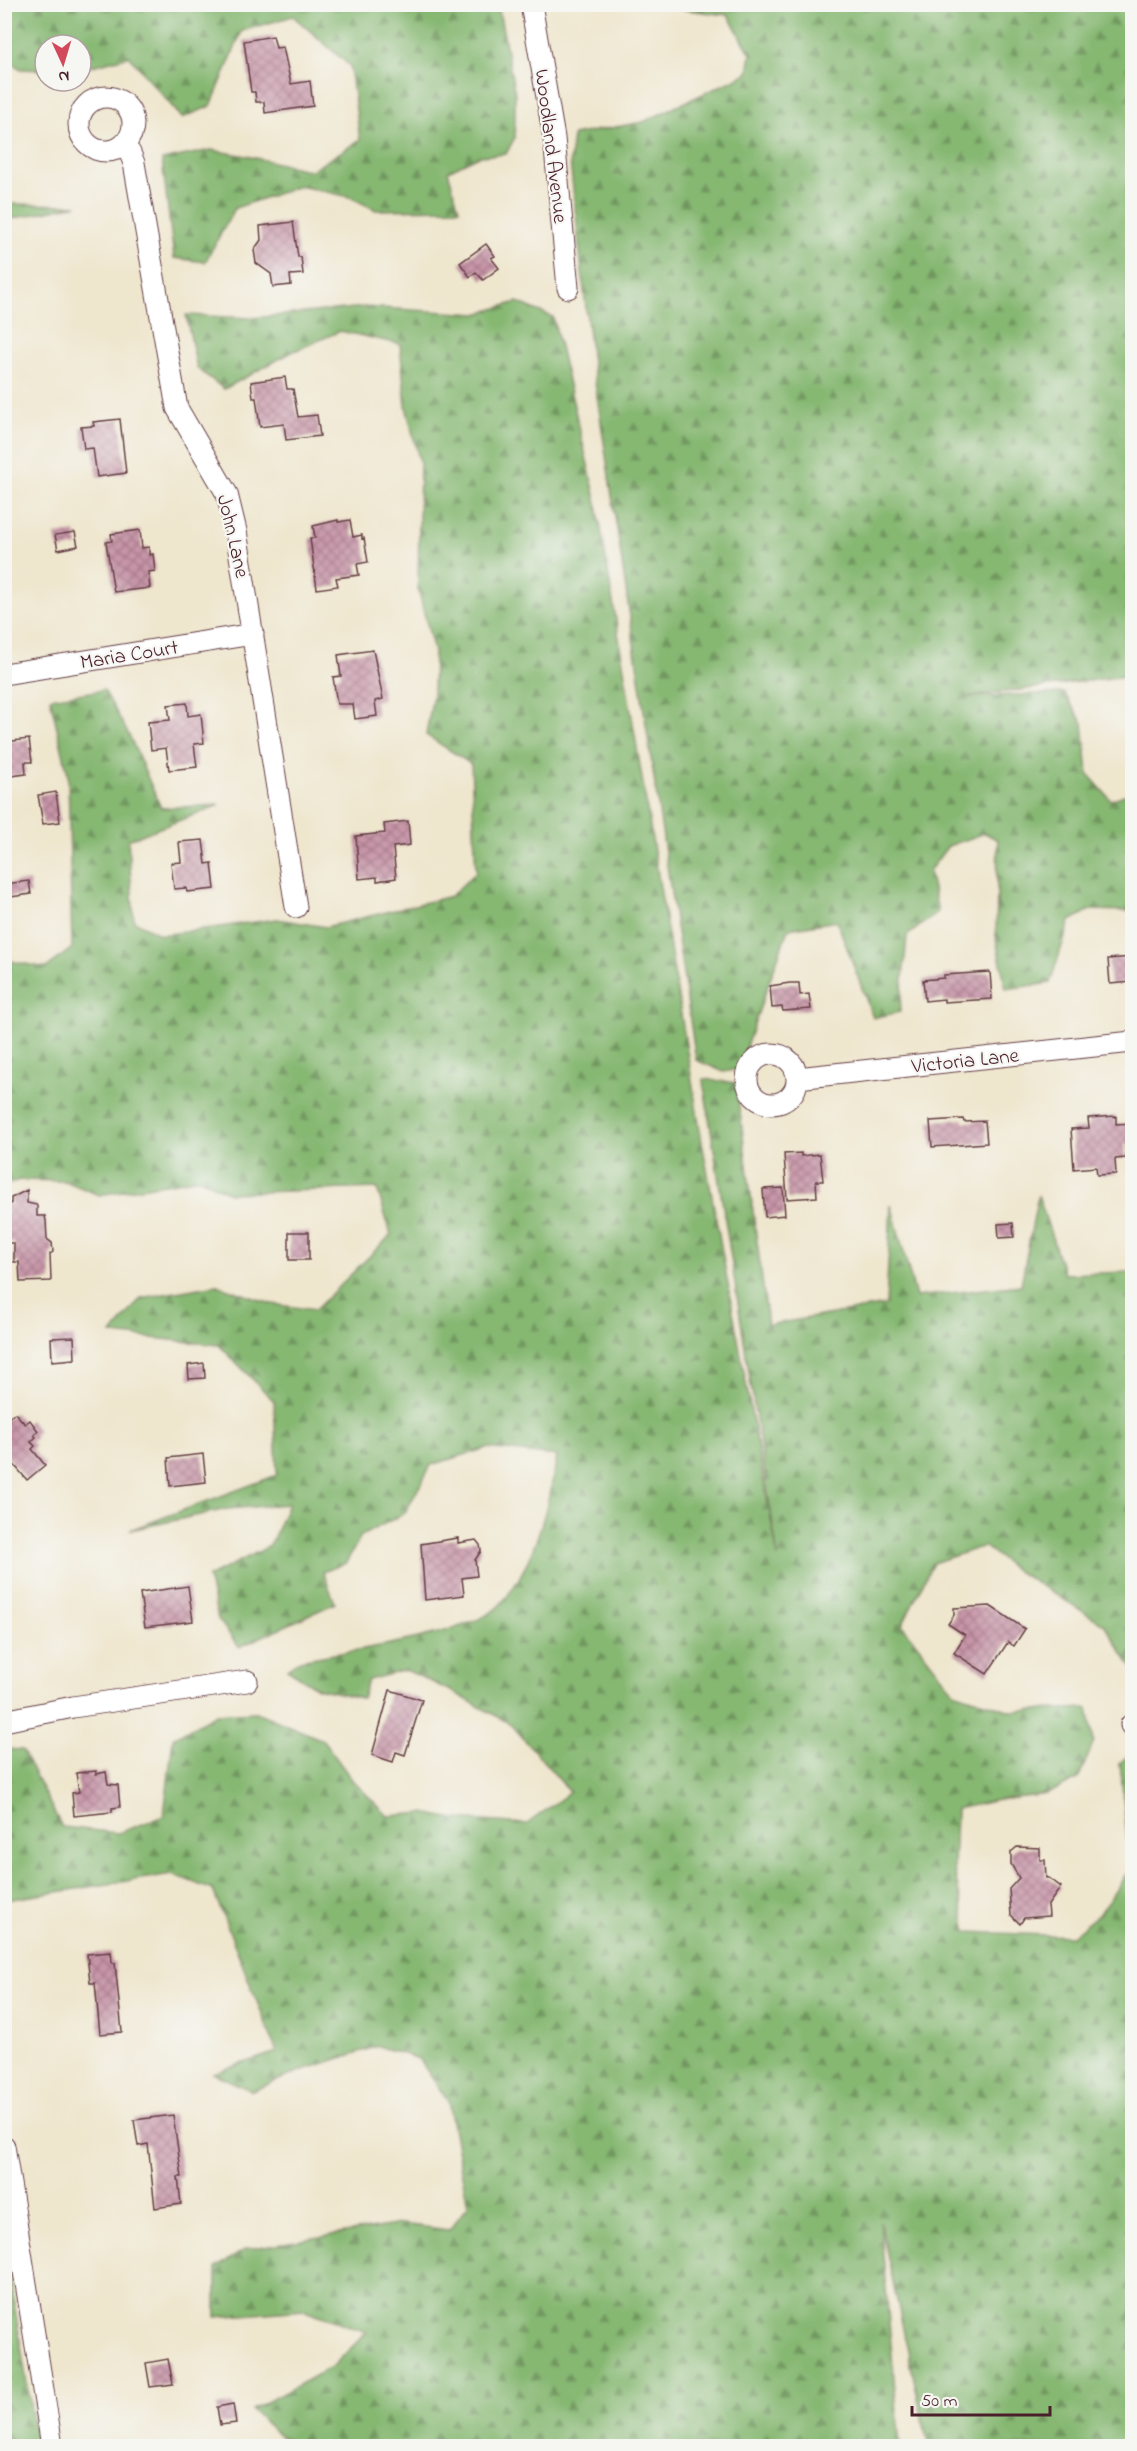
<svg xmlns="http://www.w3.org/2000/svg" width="1137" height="2451" font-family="'Indie Flower',sans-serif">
<defs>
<pattern id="forest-firs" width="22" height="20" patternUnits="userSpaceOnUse" patternTransform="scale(1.5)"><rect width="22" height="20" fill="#86b872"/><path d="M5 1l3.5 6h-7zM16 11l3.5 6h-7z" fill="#70955e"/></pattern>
<pattern id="building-cross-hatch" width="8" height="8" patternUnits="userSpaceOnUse" patternTransform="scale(1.5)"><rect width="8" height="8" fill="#c795a8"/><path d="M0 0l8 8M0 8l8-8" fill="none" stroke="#a47989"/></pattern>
</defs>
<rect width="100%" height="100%" fill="#f6f6f2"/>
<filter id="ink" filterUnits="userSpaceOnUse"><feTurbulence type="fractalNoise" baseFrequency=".0167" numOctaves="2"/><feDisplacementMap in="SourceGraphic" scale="12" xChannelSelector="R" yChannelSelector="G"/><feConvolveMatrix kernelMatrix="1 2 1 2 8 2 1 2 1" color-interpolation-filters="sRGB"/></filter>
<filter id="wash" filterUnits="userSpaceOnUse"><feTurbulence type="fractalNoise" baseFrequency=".008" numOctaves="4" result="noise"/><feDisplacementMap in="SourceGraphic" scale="24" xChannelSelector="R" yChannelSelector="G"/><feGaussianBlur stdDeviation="1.35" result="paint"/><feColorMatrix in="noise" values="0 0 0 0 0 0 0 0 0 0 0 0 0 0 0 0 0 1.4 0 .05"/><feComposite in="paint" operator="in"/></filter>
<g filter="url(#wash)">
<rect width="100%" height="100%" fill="#efe6ce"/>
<path fill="url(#forest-firs)" stroke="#686c4e" stroke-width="1.5" d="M5 4 498 5 515 94V137L506 154 479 156 448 171 459 209 376 210 350 197 300 186 235 208 205 262 174 258 162 160 211 150 247 156 311 171 360 140 350 66 293 16 242 31 211 106 182 118 129 56 81 69V45H45V70L21 69 5 59Z
M647 5H1132V675L966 697 1064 693 1083 723 1088 774 1111 800 1132 792V911L1090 910 1070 921 1050 983 1006 989 996 938 998 840 985 833 948 846 929 871 938 912 907 936 900 1012 873 1018 837 921 788 929 738 1069 724 1072 696 1060 591 355 570 161 573 135 643 122 748 73 751 54 728 15Z
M5 204 77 205 5 220Z
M517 302 553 317 596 499 702 1142 778 1558 703 1079 736 1083 768 1325 886 1305 891 1205 916 1297 1021 1285 1038 1195 1064 1274 1132 1272V1668L1104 1624 1018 1572 984 1546 933 1563 902 1625 954 1692 1011 1711 1088 1708 1094 1742 1078 1779 1047 1794 998 1800 956 1809 954 1869 967 1932 1072 1936 1101 1912 1130 1869 1120 1763 1132 1752V2446H931L926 2435 880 2221 900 2446H300L281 2437 252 2410 333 2366 367 2332 305 2310 216 2317V2268L246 2249 401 2224 449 2230 468 2206 448 2101 419 2059 378 2046 303 2070 252 2091 213 2073 277 2052 213 1890 172 1874 5 1900V1749L22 1750 62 1827 118 1833 164 1816 173 1738 216 1714 256 1712 323 1740 353 1781 388 1816 424 1813 454 1819 527 1824 570 1792 511 1724 453 1692 406 1670 368 1680 362 1698 317 1688 287 1669 300 1660C343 1652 470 1635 498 1607 533 1571 549 1504 557 1456L487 1448 431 1465 405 1513 361 1536 346 1563 323 1572 335 1603 239 1647 218 1619 208 1577 270 1546 288 1504 227 1509 130 1530 277 1475 274 1401 219 1345 112 1334 141 1298 217 1285 272 1304 315 1310 391 1235 377 1188 229 1193 200 1178 99 1195 65 1181 19 1180 4 1186 5 960 46 968 72 948 68 774 50 698 104 690 130 737 161 808 220 805 128 840 134 921 161 935 277 919 326 927 451 896 476 872 471 764 426 735 433 695 434 652 418 588 420 463 406 406 400 344 340 331 292 352 224 389 197 368 186 315 252 318 365 307 477 314Z
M4 2238 36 2441V2446H5Z"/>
<g id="blocks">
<path fill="url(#building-cross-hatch)" d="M273 36 276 48 283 47 291 84 310 81 313 106 265 113 264 102H256L255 92H251L244 41Z
M293 222 298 257H301L303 274 290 275 291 285 273 287 271 274 256 263 254 250 261 240 260 226Z
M486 244 495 256 491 258 499 268 483 280 476 272 470 277 460 263Z
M285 377 287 389H293L298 417 317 415 320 436 286 440 284 424 260 427 256 398H253L251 382Z
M120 419 126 473 97 477 93 448 84 449 81 427 94 426 93 422Z
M338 520V522L350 520 353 537 362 535V539L364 538 368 562 357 564 359 575 336 578 338 586 317 589 310 538H315L313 526Z
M140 530 142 548 149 547V555L153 554 155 571 148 572 150 588 114 592 106 542 112 541 111 534Z
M75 532 78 546 58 550 55 535Z
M373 650 383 699 375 701 377 716 355 719 353 704H337L333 677 341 676 338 655Z
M187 703 188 716 201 714 204 743 194 744 197 767 169 770 166 748 151 750 148 722 170 720 168 705Z
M29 739 32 762H25L26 774 4 777V742Z
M56 792 60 822 43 824 38 795Z
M408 821 410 845 393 847 396 878 377 881V877L359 879 356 836 385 833 384 824Z
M203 840 206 864 212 863 215 889 187 892 186 888 174 889 171 863 181 862 179 842Z
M29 881 31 894 4 898V884Z
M1132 957V982L1110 984 1108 959Z
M990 972 992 999 944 1002V999L925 1001 923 980 944 978V975Z
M790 983H799L800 995 809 994 811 1009 783 1011 782 1007 772 1008 770 986Z
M1116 1116V1124L1132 1123V1143H1125L1126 1158 1115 1159 1116 1174 1097 1175 1096 1167 1074 1169 1071 1129 1089 1128 1088 1118Z
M963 1119 964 1122 985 1121 987 1143 932 1147 930 1121Z
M801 1153V1156L820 1154 823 1181H816L817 1197 787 1199 784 1154Z
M783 1188 785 1215 765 1217 763 1189Z
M27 1190V1203L37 1205V1216H45L46 1221 47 1239 52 1243 53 1252 50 1254 51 1281 20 1282 19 1262H14V1243H4V1204H11V1198Z
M1013 1223 1014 1237 999 1238 998 1224Z
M289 1232H309V1260H289Z
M74 1337 75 1359 52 1361 51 1338Z
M204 1363 205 1378 189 1379 188 1365Z
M15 1413 25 1424 30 1420 38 1431 34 1435 36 1437 31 1442 35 1446 32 1449 45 1465 27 1480 4 1453V1421Z
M203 1454 206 1482 170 1486 168 1458Z
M458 1538V1543L476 1540 480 1545 481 1551 475 1560 477 1576 462 1578 464 1595 425 1600 421 1544Z
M188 1586 193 1621 145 1627 140 1593Z
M990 1606 1025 1629 1014 1646 1008 1642 987 1674 954 1653 965 1635 948 1624 954 1615V1608Z
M390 1690 422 1700 405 1755 396 1752 393 1762 372 1755Z
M96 1771V1774L106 1772 108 1784 118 1785 120 1807 112 1808V1812L74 1816 72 1793 79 1792 76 1773Z
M1017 1847 1040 1848V1860H1045L1046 1878H1049L1061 1887 1048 1905 1049 1916 1024 1918 1020 1924 1011 1915 1009 1889 1019 1878 1011 1864V1852Z
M111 1952 112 1963H115L122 2032 100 2034 95 1983H90L87 1954Z
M173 2115 182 2177H178L181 2204 155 2208 148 2144 138 2146 134 2120Z
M168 2359 173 2384 150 2387 146 2363Z
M233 2404 236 2423 220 2425 217 2407Z"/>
</g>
</g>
<g filter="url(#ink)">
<use href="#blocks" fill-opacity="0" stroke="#633d43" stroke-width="1.5"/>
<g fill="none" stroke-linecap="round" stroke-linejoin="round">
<defs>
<path id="minor" d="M531 4 554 138 568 288
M79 124a27 27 0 1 1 54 0a27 27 0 1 1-54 0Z
M122 146 130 153 134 163 177 408 227 494 236 531 296 907
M4 674 253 634
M747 1079a25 25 0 1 1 50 0a25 25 0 1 1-50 0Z
M797 1078 1132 1042
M4 1721 73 1707 247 1681
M1131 1725H1132
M4 2146 52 2446"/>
</defs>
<use href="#minor" stroke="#633d43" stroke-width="23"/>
<use href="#minor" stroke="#fff" stroke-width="21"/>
</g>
</g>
<g text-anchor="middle" stroke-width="4.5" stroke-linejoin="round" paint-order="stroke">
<g font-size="21" fill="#4a1f2b" stroke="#f6f6f2">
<text transform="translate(552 146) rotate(83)" y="7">Woodland Avenue</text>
<text transform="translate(234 536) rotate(77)" y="7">John Lane</text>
<text transform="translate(129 654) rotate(-9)" y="7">Maria Court</text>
<text transform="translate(965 1060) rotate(-6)" y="7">Victoria Lane</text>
</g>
</g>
<rect width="1137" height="2451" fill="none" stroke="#f6f6f2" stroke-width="24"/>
<g transform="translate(63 63) rotate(176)"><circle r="28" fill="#f6f6f2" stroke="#b1a0a2" stroke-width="1.5"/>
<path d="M0-4.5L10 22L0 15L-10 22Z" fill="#d1495b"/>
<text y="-9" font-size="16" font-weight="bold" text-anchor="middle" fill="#4a1f2b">N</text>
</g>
<path d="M912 2406v9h138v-9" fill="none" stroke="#4a1f2b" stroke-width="3"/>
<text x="921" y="2406" font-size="18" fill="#4a1f2b" stroke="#f6f6f2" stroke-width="4.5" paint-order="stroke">50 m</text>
</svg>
